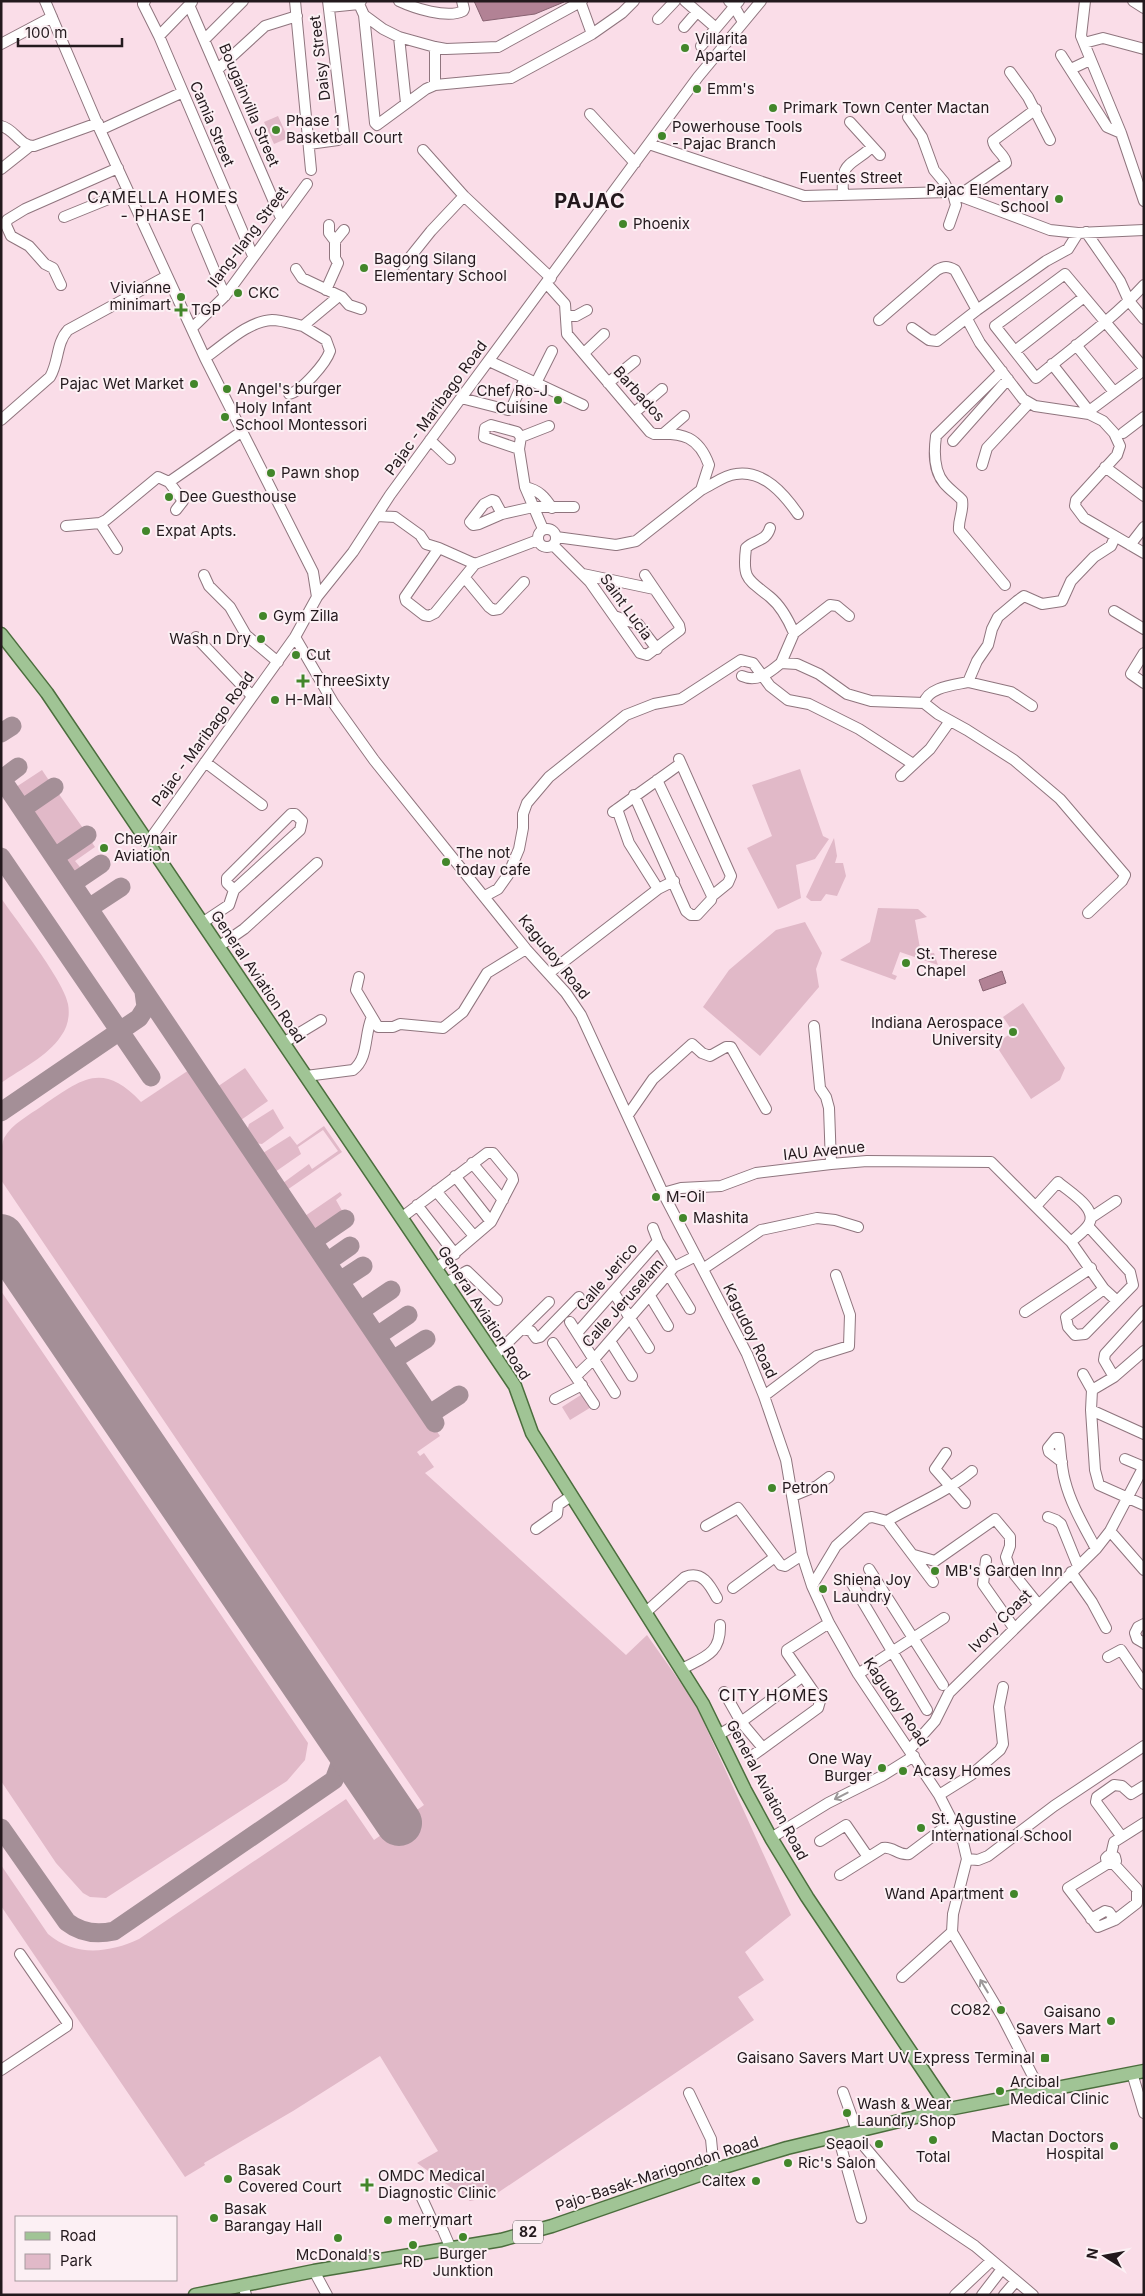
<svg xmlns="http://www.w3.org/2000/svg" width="1145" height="2296" font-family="Inter,sans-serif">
<rect width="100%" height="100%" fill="#fadde8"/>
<path fill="#e1b9c8" d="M278 116 288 138 274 144 264 122Z
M800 769 823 836 829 839 815 859 796 865 801 898 778 909 747 848 772 836 752 785Z
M42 770 52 785 29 801H21L13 789Z
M56 790 85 831 56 852 30 811 32 806Z
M89 838 95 847 75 861 80 867 72 873 61 857Z
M834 838 837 856 835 863H843L846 876 837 896 826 894 821 901H811L806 897Z
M1 898C16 920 64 981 68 1004 70 1015 68 1027 61 1036 48 1056 21 1069 1 1083Z
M878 908 918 909 927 917 915 920 921 954 934 953 938 965 900 952 892 974 897 976 895 980 840 960 870 942Z
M805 922 822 953 816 969 819 987 760 1056 703 1007 729 970 776 930Z
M1023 1003 1065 1068 1060 1080 1031 1099 995 1044 1013 1032 1003 1017Z
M192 1068 440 1436 417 1452 420 1456 424 1453 434 1467 425 1473 626 1655 647 1635 695 1703 791 1915 745 1952 764 1980 738 1997 754 2020 493 2196 470 2201 417 2163 438 2151 380 2056 293 2111 204 2163 205 2165 185 2177 1 1906V1865L48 1934C75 1957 109 1953 139 1939L346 1799 374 1840 424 1805 1 1180C1 1167 0 1149 4 1138 12 1124 29 1115 42 1106 82 1079 102 1061 141 1102Z
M245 1068 268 1101 241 1120 217 1087Z
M273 1109 284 1128 262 1144 255 1143 247 1131 249 1124Z
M324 1126 342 1152 287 1190 283 1183 309 1164 312 1169 338 1151 323 1130 298 1147 301 1154 275 1172 263 1153 290 1136 297 1145Z
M340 1192 342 1195 336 1200 345 1216 318 1235 305 1216Z
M1 1291 308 1743 305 1760 287 1781 106 1898 90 1897 83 1893 56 1863 1 1781Z
M584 1393 593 1406 570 1420 562 1407Z"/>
<path fill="#b28295" stroke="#876271" d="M474 1H564V2L535 14 483 21Z
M1002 971 1006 983 983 991 979 980Z"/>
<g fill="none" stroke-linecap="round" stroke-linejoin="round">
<path stroke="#a48f97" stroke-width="19" d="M1 733 12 726
M1 778 435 1423
M2 779 18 767
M22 809 54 787
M1 857 151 1077
M55 857 87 835
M73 883 101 864
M89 908 121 887
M1 1112 139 1018 146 1007 144 992
M313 1241 345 1219
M327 1262 350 1246
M340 1281 363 1266
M360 1311 391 1290
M377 1336 408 1315
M393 1360 426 1339
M430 1414 459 1395
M1 1828 67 1922C81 1933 96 1935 114 1931L334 1780 343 1756V1740"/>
<path stroke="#a48f97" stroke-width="46" d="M1 1237 399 1823"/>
<defs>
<path id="minor" d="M45 1 100 130 205 358 313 572 317 597
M145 1 143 4 159 36 253 256
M295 1 311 170
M399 1C414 8 447 19 463 11L464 9 462 1
M580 1 592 34
M685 1 716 28
M729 1 734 6 743 22
M1085 1 1081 36 1121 133 1144 201
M1133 1 1144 8
M359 4 364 15 375 123 377 125 426 89 435 85 511 78 592 34 622 13 634 1
M189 5 281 218
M329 7 359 4 361 1
M364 15 383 29 399 37 435 47 446 49 498 47 582 1
M658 19 675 1
M684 27 697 12
M159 36 192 2
M399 37 406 103
M204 40 243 1
M1084 43 1103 38 1144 49
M1 44 52 17
M701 46 739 1
M435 47V85
M1061 55 1107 127 1121 133
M1071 69 1090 60
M217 70 265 26 297 16
M1010 72 1028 97 1050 140
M590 114 635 163
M908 117 922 137 934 170 944 182 949 192
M850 122 880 155
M1 126C15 129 19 146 34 146L98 123
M100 130 181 93
M309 144 338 140 344 133 328 1
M649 144 804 196 949 192 1050 230 1078 233 1144 230
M423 150 464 196 551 278
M1 169 30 146
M843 195C841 160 849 168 872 147
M958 196 1006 163C1005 154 994 150 993 141L1036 109
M64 217 128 191
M949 225 956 205 953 194
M197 229 225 296
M1086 232 1120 281 1129 301 1144 319
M335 241 344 230
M403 266 431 231 464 196
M296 269 302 278 342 297 349 305 361 309
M547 284 565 304 567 334 650 432 654 434C683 432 699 437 709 465L701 490 636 541 616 545 556 537
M61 285 53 268 45 264 29 246 11 236 6 225 7 220 25 209 118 168
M1144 285C1112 320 1072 348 1036 378L995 326 1065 274 1144 368
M326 290 338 263 335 258V241L329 233V225
M567 316H576L587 310
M967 319 980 343 1023 399 1035 406 1089 414 1103 421 1114 433 1120 446 1117 455 1076 500 1075 506 1084 518 1144 553
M879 320 937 270C944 266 948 266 955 270L977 310
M192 328 225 296 307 184
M912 328 929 340 937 341 977 310 1046 261 1068 249 1078 233
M1076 345 1114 392
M1015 351 1084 297
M584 353 604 334
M205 358C224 345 248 321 272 320 282 320 293 324 303 326L339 296
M489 361 583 405
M1052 364 1089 411 1144 370
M1002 371 936 436C934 451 933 470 944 483 949 489 956 494 962 500 964 511 958 519 959 530L1005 585
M536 383 552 351
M608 383 635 361
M289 394C302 391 326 363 330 351L326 340 303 326
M461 398 508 410 512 407 525 378
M634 413 662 389
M1 420 50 377C59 362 56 343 68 330L167 276
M491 425 517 432 521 437 519 449 484 437 485 428Z
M1123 433 1144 417
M663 434 684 416
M521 437 549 426
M430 440 450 459
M953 441 1008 379
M519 449 525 487 543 529
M982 465 987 448 1029 403
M1105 467 1144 496
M169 482 241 432
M525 487C539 490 545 497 552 508
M701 490C712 485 724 475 736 474 764 470 784 494 798 514
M492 500 495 501 502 514 479 524 473 525 470 522 484 504Z
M502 514 533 507H574
M377 516 395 517 420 535 426 544 439 548 475 564
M100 523 117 549
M66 526 100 523 106 520 158 477 169 482 183 501 176 510
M770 528C766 542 755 539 746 548 742 580 748 579 770 597 781 606 788 619 794 633L781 663
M538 538a9 9 0 1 1 18 0a9 9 0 1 1-18 0Z
M553 545 590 582 640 653 647 655 680 630 679 625 645 575
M1130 545 1144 527
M439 548 405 597 406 601 424 615 429 616 435 613 475 564
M475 564 538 540
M583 574 654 589
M204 575 209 586 230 607 246 635 278 662
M465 578 489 607 493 610 499 609 524 582
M1114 611 1144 629
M614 616 638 624 657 649
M794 633 830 605 837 606 849 616
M196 637 252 696
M295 637 334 704 374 760 526 949 566 993 581 1015 663 1193 747 1354 764 1396 786 1460 802 1555 812 1586 829 1623 858 1674 939 1795 963 1842 967 1859 953 1914 952 1932 1003 2018 1040 2090
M1144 653 1131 674 1144 683
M742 676C758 683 770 672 781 663L797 664 819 674 847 694 871 701 924 703 938 714 967 730 1014 760 1060 799 1125 875 1122 881 1088 913
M968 682 1011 692 1032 706
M924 703C928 687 955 685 968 682L977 661 988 645 992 629 998 617 1017 601 1024 596 1042 604 1062 601 1071 581 1094 557 1111 546 1115 537
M205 762 262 805
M901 776 930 749 950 721
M657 780 712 896
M634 795 686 911 691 915H697L711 900 712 896 728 883 731 876 679 759
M617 809 629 843 658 889
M613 812 680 764
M291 814H295L302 821 300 830 234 890 227 883V878Z
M148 842 295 637 317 597 353 552 390 495 461 398 698 77 761 1
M485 896 498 889 508 875 519 849 523 828V814L527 803 549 777 626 715 654 704 681 699 741 660 753 663 770 686 788 700 809 704 859 729 913 764
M202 923 229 905 234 890
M218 947 244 929 317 863
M549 973 658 889 674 881
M359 977 356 990 378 1027H393L400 1024 443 1028 463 1012 487 973 526 949
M814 1026 820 1088 826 1097 829 1108 831 1164
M283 1043 321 1020
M306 1076 353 1070C369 1058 364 1034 372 1017
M628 1115 653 1079 692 1044 702 1053 710 1056 726 1047H731L766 1109
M472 1163 503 1200
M455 1176 491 1222
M436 1191 474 1236
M663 1193 681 1188 721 1186 756 1173 831 1164 867 1161 991 1162 1071 1242 1104 1289 1117 1301
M417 1205 455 1254
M1036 1206 1058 1182C1069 1192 1098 1208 1089 1224 1085 1231 1077 1236 1071 1242
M1092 1217 1116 1201
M401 1218 487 1153H493L512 1176 513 1180 491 1222 436 1269
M1088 1226 1130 1272 1133 1285 1085 1334 1075 1335 1068 1327 1066 1317 1104 1289
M653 1228 658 1241 674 1267
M703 1269 761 1230 817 1218 835 1220 858 1227
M669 1275 690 1309
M446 1283 467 1271 497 1300
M614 1293 649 1348
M650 1296 668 1326
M1025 1312 1091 1268
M570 1322 615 1393
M523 1329 531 1331 536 1338 540 1337 579 1297
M577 1333 658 1241
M610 1341 632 1376
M553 1343 594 1404
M495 1355 549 1302
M1083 1374 1092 1390 1091 1410 1095 1470 1099 1485 1144 1505
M576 1376 595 1358 674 1267 696 1256
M1114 1377 1104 1360 1105 1354 1144 1311
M1092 1390 1114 1377 1144 1351
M764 1396 817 1356 849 1346 850 1315 836 1275
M555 1399 582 1385
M1091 1410 1144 1434
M946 1453 935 1469 965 1503
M1125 1459 1144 1467
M1062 1462 1049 1452 1048 1448 1056 1438H1059C1061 1452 1061 1467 1065 1481 1071 1505 1085 1528 1096 1549
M793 1496 817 1486 829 1477
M1048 1517 1056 1520 1061 1524 1078 1566
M887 1521C916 1504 947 1492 972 1471
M706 1526 738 1508 781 1565 785 1566 802 1555
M536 1529 557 1514 558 1505 571 1496
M1110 1531 1144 1570
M914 1555 935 1561 995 1519 1010 1537V1546L1006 1557 1010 1569 1038 1604
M986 1560 983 1584 1014 1628
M869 1569 943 1685
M1071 1572 1092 1602 1106 1628
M851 1582 927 1710
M812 1586 836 1546 867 1518 872 1517 887 1521 933 1582
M733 1588 775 1557
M645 1613 685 1577C702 1570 710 1585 717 1598
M1144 1624 1138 1627 1135 1633 1137 1639 1144 1643
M1108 1657 1121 1650 1144 1684
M682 1669C704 1657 721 1654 720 1625
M858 1674 944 1618
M724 1692 741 1722 763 1748
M718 1735 741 1722 802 1677
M910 1749 935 1721 949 1693 1096 1549 1110 1531 1144 1466
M752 1756 818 1708 820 1701 787 1653V1650L829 1623
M939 1795 971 1775 1000 1750 1003 1744 999 1707 1003 1687
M1122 1837 1096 1802 1097 1797 1114 1785 1122 1786 1131 1794 1144 1786
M771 1838 828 1803 882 1776 914 1756
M820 1841 846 1825 868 1857
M1111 1855 1114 1842 1144 1823
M967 1859 978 1860 988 1856 1054 1806 1144 1746
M1107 1864 1106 1858 1108 1856 1115 1857 1116 1861 1114 1864H1107L1068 1888 1098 1927 1115 1920 1137 1903V1889L1114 1864
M840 1875 883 1848C893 1846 898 1856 909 1854L953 1821
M1091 1919 1105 1911 1109 1912 1115 1920
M902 1977 952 1932
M1 2070 67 2026V2022L20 1954
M1132 2073 1144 2113
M843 2092 857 2131
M689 2093 711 2139 714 2170
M852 2132 914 2205 975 2246 1033 2295
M838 2136 861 2218
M421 2196 432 2220 442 2228 451 2249
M314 2271 327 2295
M243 2285 246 2295
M955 2295 991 2261
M982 2295 1002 2269
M1004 2295 1016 2281"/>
<path id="major" d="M1 634 47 693 515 1386 532 1433 703 1704 745 1790 771 1838 807 1897 949 2109
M195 2295 314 2271 501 2240 552 2226 714 2170 787 2148 949 2109 1144 2071"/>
</defs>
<use href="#minor" stroke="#8f757e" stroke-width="12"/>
<use href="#major" stroke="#4b6e3d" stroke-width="15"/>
<use href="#minor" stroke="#fff" stroke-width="10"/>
<use href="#major" stroke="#a0c495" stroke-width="12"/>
</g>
<defs><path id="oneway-shaft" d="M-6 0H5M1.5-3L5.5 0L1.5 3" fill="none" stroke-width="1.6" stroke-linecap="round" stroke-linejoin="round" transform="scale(1.25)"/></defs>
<g stroke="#9c9899">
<use href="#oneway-shaft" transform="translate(841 1796) rotate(153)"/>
<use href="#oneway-shaft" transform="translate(984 1986) rotate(-121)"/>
</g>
<g fill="#42862a" stroke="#fcf0f4" stroke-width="2">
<circle cx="685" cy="48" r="5"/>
<circle cx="697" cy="89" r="5"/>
<circle cx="773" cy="108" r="5"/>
<circle cx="276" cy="130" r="5"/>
<circle cx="662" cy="136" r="5"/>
<circle cx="1059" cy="199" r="5"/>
<circle cx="623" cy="224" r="5"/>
<circle cx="364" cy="268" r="5"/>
<circle cx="238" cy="293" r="5"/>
<circle cx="181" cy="297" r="5"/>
<path d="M178.5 302.5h5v5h5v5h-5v5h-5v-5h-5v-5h5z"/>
<circle cx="194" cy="384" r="5"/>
<circle cx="227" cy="389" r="5"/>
<circle cx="558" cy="400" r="5"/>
<circle cx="225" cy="417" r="5"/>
<circle cx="271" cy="473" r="5"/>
<circle cx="169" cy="497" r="5"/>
<circle cx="146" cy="531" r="5"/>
<circle cx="263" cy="616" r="5"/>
<circle cx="261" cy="639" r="5"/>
<circle cx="296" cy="655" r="5"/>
<path d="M300.5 673.5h5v5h5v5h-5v5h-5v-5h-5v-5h5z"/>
<circle cx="275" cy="700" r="5"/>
<circle cx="104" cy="848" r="5"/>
<circle cx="446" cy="862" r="5"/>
<circle cx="906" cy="963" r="5"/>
<circle cx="1013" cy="1032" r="5"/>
<circle cx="656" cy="1197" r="5"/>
<circle cx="683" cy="1218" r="5"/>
<circle cx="772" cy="1488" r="5"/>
<circle cx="935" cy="1571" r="5"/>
<circle cx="823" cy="1589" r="5"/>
<circle cx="882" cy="1768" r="5"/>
<circle cx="903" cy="1771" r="5"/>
<circle cx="921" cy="1828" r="5"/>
<circle cx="1014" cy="1894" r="5"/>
<circle cx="1001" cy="2010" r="5"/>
<circle cx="1111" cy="2021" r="5"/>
<rect x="1040" y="2053" width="10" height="10" rx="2.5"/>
<circle cx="1000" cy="2091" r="5"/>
<circle cx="847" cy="2113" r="5"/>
<circle cx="933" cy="2140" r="5"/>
<circle cx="879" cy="2144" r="5"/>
<circle cx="1114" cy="2146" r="5"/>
<circle cx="788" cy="2163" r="5"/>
<circle cx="228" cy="2179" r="5"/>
<circle cx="756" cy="2181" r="5"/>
<path d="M364.5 2177.5h5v5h5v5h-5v5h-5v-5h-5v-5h5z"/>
<circle cx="214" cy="2218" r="5"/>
<circle cx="388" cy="2220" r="5"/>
<circle cx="463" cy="2237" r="5"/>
<circle cx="338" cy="2238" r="5"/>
<circle cx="413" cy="2245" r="5"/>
</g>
<g text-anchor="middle" stroke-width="4" stroke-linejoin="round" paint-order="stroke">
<rect fill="#fcf0f4" stroke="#645a5e" stroke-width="1" x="513" y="2220.5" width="30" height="23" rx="4"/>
<g font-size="14" font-weight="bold" fill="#23191d">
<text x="528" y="2237">82</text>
</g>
<g font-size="15" fill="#23191d" stroke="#fcf0f4" text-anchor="start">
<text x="695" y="44">Villarita<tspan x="695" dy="17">Apartel</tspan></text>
<text x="707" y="94">Emm's</text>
<text x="783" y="113">Primark Town Center Mactan</text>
<text x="286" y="126">Phase 1<tspan x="286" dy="17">Basketball Court</tspan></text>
<text x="672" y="132">Powerhouse Tools<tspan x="672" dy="17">- Pajac Branch</tspan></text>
<text x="1049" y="195" text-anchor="end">Pajac Elementary<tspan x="1049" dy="17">School</tspan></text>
<text x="633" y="229">Phoenix</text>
<text x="374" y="264">Bagong Silang<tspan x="374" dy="17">Elementary School</tspan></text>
<text x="171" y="293" text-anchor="end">Vivianne<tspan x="171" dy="17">minimart</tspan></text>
<text x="248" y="298">CKC</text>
<text x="191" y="315">TGP</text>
<text x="184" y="389" text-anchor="end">Pajac Wet Market</text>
<text x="237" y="394">Angel's burger</text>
<text x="548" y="396" text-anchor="end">Chef Ro-J<tspan x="548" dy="17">Cuisine</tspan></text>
<text x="235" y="413">Holy Infant<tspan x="235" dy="17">School Montessori</tspan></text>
<text x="281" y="478">Pawn shop</text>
<text x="179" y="502">Dee Guesthouse</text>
<text x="156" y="536">Expat Apts.</text>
<text x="273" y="621">Gym Zilla</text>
<text x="251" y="644" text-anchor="end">Wash n Dry</text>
<text x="306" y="660">Cut</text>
<text x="313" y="686">ThreeSixty</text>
<text x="285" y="705">H-Mall</text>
<text x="114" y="844">Cheynair<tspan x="114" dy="17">Aviation</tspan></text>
<text x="456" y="858">The not<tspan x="456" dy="17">today cafe</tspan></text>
<text x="916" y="959">St. Therese<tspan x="916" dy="17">Chapel</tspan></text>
<text x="1003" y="1028" text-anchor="end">Indiana Aerospace<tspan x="1003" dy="17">University</tspan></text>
<text x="666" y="1202">M-Oil</text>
<text x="693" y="1223">Mashita</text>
<text x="782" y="1493">Petron</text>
<text x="945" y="1576">MB's Garden Inn</text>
<text x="833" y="1585">Shiena Joy<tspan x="833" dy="17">Laundry</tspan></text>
<text x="872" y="1764" text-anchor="end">One Way<tspan x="872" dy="17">Burger</tspan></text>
<text x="913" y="1776">Acasy Homes</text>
<text x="931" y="1824">St. Agustine<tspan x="931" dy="17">International School</tspan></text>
<text x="1004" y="1899" text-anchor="end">Wand Apartment</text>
<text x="991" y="2015" text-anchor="end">CO82</text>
<text x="1101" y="2017" text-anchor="end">Gaisano<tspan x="1101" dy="17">Savers Mart</tspan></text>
<text x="1035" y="2063" text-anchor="end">Gaisano Savers Mart UV Express Terminal</text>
<text x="1010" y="2087">Arcibal<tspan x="1010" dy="17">Medical Clinic</tspan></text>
<text x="857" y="2109">Wash &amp; Wear<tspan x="857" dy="17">Laundry Shop</tspan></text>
<text x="1104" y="2142" text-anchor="end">Mactan Doctors<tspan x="1104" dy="17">Hospital</tspan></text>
<text x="869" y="2149" text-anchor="end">Seaoil</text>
<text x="933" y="2162" text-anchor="middle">Total</text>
<text x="798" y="2168">Ric's Salon</text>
<text x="238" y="2175">Basak<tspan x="238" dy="17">Covered Court</tspan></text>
<text x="378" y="2181">OMDC Medical<tspan x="378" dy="17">Diagnostic Clinic</tspan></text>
<text x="746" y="2186" text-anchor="end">Caltex</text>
<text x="224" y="2214">Basak<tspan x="224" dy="17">Barangay Hall</tspan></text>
<text x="398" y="2225">merrymart</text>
<text x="463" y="2259" text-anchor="middle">Burger<tspan x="463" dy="17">Junktion</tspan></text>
<text x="338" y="2260" text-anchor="middle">McDonald's</text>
<text x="413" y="2267" text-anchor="middle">RD</text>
</g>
<g font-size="15" fill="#23191d" stroke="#fcf0f4">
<text transform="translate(320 58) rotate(-97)" y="5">Daisy Street</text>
<text transform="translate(249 105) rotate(67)" y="5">Bougainvilla Street</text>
<text transform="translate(212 124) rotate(67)" y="5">Camia Street</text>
<text x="851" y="183">Fuentes Street</text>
<text transform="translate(248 237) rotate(-53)" y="5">Ilang-Ilang Street</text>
<text transform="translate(639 394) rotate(48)" y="5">Barbados</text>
<text transform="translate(436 408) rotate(-54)" y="5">Pajac - Maribago Road</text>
<text transform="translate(626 607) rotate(54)" y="5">Saint Lucia</text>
<text transform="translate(203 739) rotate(-54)" y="5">Pajac - Maribago Road</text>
<text transform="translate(554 957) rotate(51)" y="5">Kagudoy Road</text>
<text transform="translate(258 977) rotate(56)" y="5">General Aviation Road</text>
<text transform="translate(824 1151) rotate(-6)" y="5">IAU Avenue</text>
<text transform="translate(607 1277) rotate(-49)" y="5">Calle Jerico</text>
<text transform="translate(623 1303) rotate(-48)" y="5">Calle Jeruselam</text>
<text transform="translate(484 1313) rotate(57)" y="5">General Aviation Road</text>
<text transform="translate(750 1331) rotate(64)" y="5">Kagudoy Road</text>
<text transform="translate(1000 1621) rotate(-45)" y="5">Ivory Coast</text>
<text transform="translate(896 1702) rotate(56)" y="5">Kagudoy Road</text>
<text transform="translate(767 1790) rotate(62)" y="5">General Aviation Road</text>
<text transform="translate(657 2174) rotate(-18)" y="5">Pajo-Basak-Marigondon Road</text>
</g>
<g font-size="16" letter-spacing="1" fill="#23191d" stroke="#fcf0f4">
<text x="163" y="203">CAMELLA HOMES<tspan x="163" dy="18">- PHASE 1</tspan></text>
<text x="774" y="1701">CITY HOMES</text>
</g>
<g font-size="20" font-weight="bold" letter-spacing="1" fill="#23191d" stroke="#fcf0f4">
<text x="590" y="208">PAJAC</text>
</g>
</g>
<rect width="1145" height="2296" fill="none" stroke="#23191d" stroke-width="5"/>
<rect x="15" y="2216" width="162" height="65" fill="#fcf0f4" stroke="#a59a9e"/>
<rect x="25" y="2232" width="25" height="8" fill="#a0c495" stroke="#a59a9e"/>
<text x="60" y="2241" font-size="15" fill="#23191d">Road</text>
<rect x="25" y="2254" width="25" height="15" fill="#e1b9c8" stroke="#a59a9e"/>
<text x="60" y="2266" font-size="15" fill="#23191d">Park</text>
<g transform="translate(1105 2256) rotate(281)" stroke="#fcf0f4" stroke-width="4" paint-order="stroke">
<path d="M0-4L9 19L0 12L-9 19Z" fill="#23191d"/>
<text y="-8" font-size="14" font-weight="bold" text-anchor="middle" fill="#23191d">N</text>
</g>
<path d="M18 38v8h104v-8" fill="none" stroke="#23191d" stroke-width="2.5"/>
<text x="25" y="38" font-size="15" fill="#23191d" stroke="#fcf0f4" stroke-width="4" paint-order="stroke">100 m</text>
</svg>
